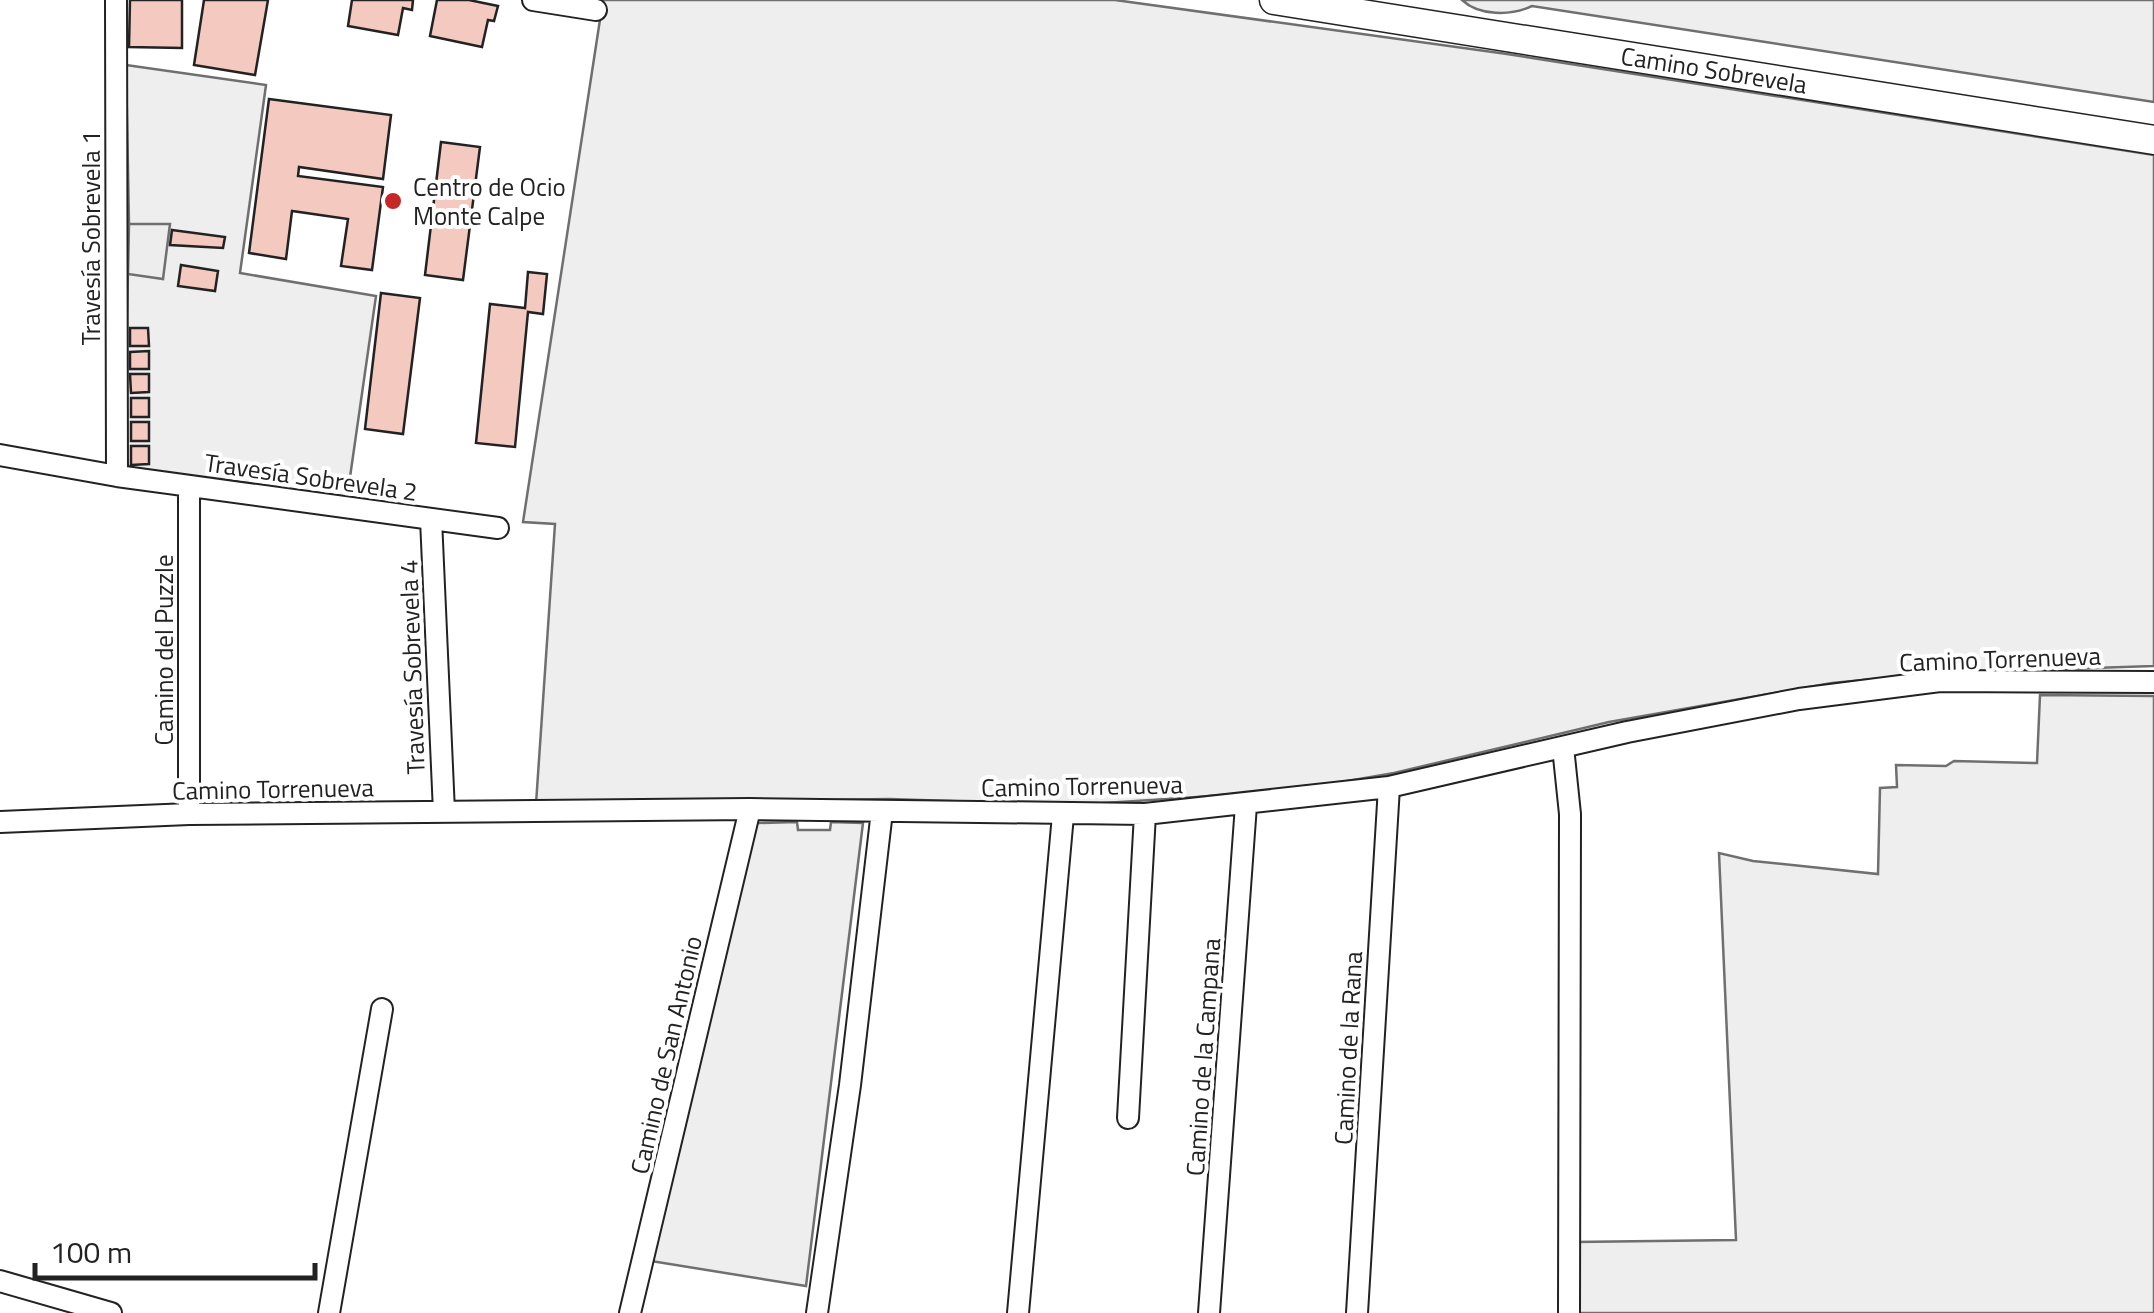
<svg xmlns="http://www.w3.org/2000/svg" width="2154" height="1313" font-family="'Titillium Web',sans-serif">
<rect width="100%" height="100%" fill="#fff"/>
<path fill="#eee" stroke="#6f6f6f" stroke-width="2.5" d="M603 0H1115L1507 54 2154 155V666L1937 673 1832 683 1609 722 1394 773 1307 788 1197 797 1074 805 890 799 536 804 555 524 523 522Z
M1462 0H2154V102L1532 6C1511 16 1479 16 1462 0Z
M126 65 266 85 240 273 376 296 347 498 132 470 124 460 129 224Z
M2040 695 2154 696V1313H1575L1574 1242 1736 1240 1719 853 1753 861 1878 874 1880 788 1897 787 1896 765 1946 766 1954 761 2037 763Z
M797 822 798 830H830L831 822 863 823 806 1286 651 1261 757 823Z"/>
<path fill="#ededed" stroke="#6f6f6f" stroke-width="2.5" d="M129 224H170L163 279 128 274Z"/>
<path fill="#f3c9c0" stroke="#222" stroke-width="2.5" d="M130 0H182V48L129 47Z
M204 0H268L255 75 194 65Z
M352 0H413L412 10 403 8 398 35 348 26Z
M437 0H469L498 6 494 21 488 20 482 47 430 36Z
M269 99 391 115 383 179 299 167 298 176 383 187 372 270 341 266 348 219 292 211 286 259 249 253Z
M441 142 480 147 463 280 425 275Z
M172 230 225 237 223 248 170 245Z
M181 265 218 271 215 291 178 286Z
M528 272 547 274 543 314 528 312 515 447 476 443 490 304 525 308Z
M381 293 420 298 403 434 365 429Z
M130 328H148L149 346H130Z
M149 351V369H130V352Z
M130 374H149V392L131 393Z
M131 398H149V417H131Z
M131 422H149V441H131Z
M131 446H149V464L131 465Z"/>
<g fill="none" stroke-linecap="round" stroke-linejoin="round">
<defs>
<path id="minor" d="M116 0 117 476
M533 0 596 10
M0 455 117 476 498 528
M431 519 444 812
M1563 747 1570 814 1569 1313
M189 814V486
M0 822 189 814 750 809 1145 814 1389 787 1627 732 1799 699 1940 681 2154 682
M1128 1118 1145 814
M0 1281 111 1313
M329 1313 382 1009
M630 1313 750 809
M817 1313 850 1085 882 811
M1018 1313 1063 815
M1209 1313 1246 805
M1357 1313 1389 787"/>
<path id="major" d="M1274 0 2154 140"/>
</defs>
<use href="#minor" stroke="#222" stroke-width="24"/>
<use href="#major" stroke="#222" stroke-width="31"/>
<use href="#minor" stroke="#fff" stroke-width="20"/>
<use href="#major" stroke="#fff" stroke-width="28"/>
</g>
<circle fill="#c62828" stroke="#fff" stroke-width="4" cx="393" cy="201" r="10"/>
<g text-anchor="middle" stroke-width="8" stroke-linejoin="round" paint-order="stroke">
<g font-size="25" fill="#222" stroke="#fff">
<text transform="translate(1714 70) rotate(9)" y="9">Camino Sobrevela</text>
<text transform="translate(91 238) rotate(-90)" y="9">Travesía Sobrevela 1</text>
<text transform="translate(311 477) rotate(8)" y="9">Travesía Sobrevela 2</text>
<text transform="translate(164 650) rotate(-90)" y="9">Camino del Puzzle</text>
<text transform="translate(2000 659) rotate(-2)" y="9">Camino Torrenueva</text>
<text transform="translate(412 667) rotate(-92)" y="9">Travesía Sobrevela 4</text>
<text transform="translate(1082 786) rotate(-1)" y="9">Camino Torrenueva</text>
<text transform="translate(273 789) rotate(-1)" y="9">Camino Torrenueva</text>
<text transform="translate(1348 1048) rotate(-87)" y="9">Camino de la Rana</text>
<text transform="translate(666 1055) rotate(-77)" y="9">Camino de San Antonio</text>
<text transform="translate(1203 1057) rotate(-86)" y="9">Camino de la Campana</text>
</g>
<g font-size="25" fill="#222" stroke="#fff" text-anchor="start">
<text x="413" y="196">Centro de Ocio<tspan x="413" dy="29">Monte Calpe</tspan></text>
</g>
</g>
<path d="M35 1263v15h280v-15" fill="none" stroke="#222222" stroke-width="5"/>
<text x="50" y="1263" font-size="30" fill="#222222" stroke="#ffffff" stroke-width="8" paint-order="stroke">100 m</text>
</svg>
